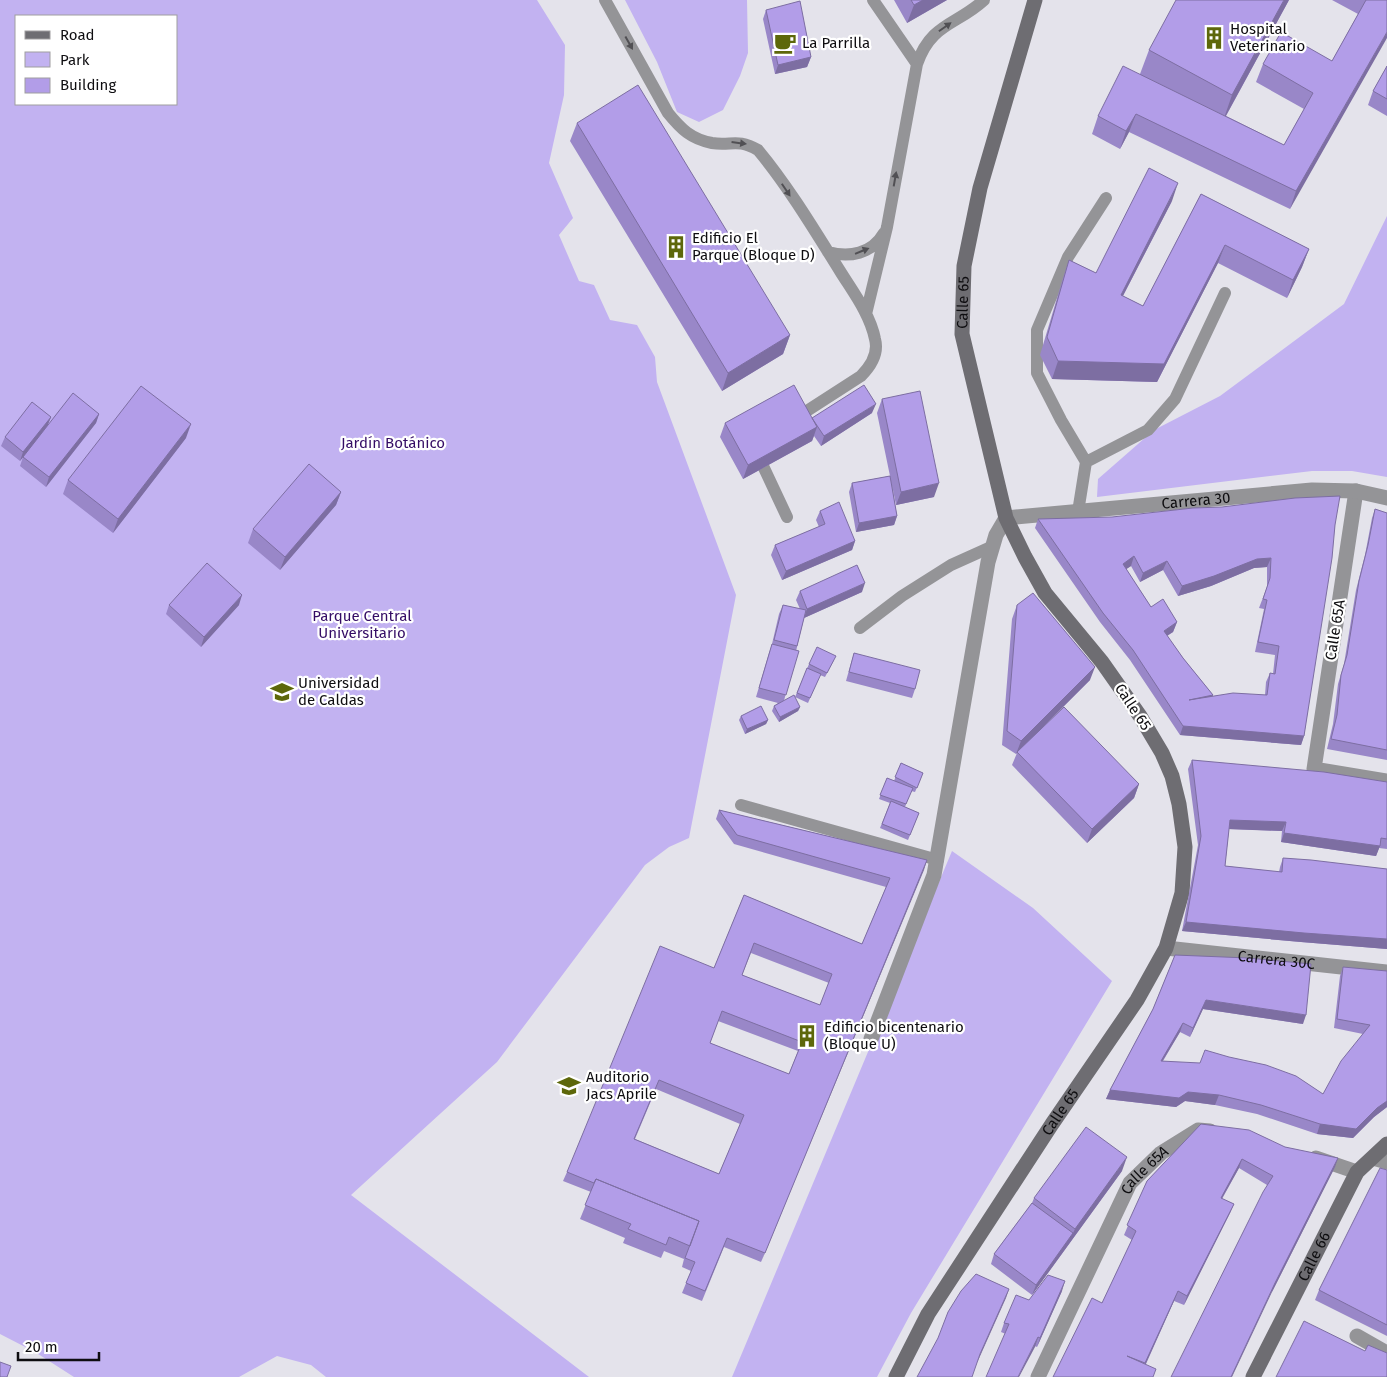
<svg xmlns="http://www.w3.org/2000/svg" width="1387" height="1377" font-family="'Fira Sans',sans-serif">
<rect width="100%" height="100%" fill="#e4e3eb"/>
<path fill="#c2b2f1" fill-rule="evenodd" d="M0 0H537L565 45 564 95 549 163 573 218 559 235 579 281 594 285 610 320 637 325 655 357 657 382 736 595 689 838 669 847 645 865 497 1062 351 1195 589 1377H326L311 1365 277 1356 239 1377H74L35 1352 0 1334ZM16 16H176V104H16Z
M625 0H747L748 53 740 76 723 110 699 122 677 112 657 62Z
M1387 216V477L1352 471H1312L1097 497 1098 479 1154 430 1220 396 1344 304Z
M952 851 1033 908 1112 981 911 1313 877 1377H732Z"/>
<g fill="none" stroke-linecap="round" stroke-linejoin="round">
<path stroke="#949497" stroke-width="12" d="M605 0 668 113C681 129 691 139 712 143 732 146 737 138 758 150 788 186 815 231 840 271 853 292 870 314 875 339 879 354 871 366 861 376L799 416
M873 0 917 64
M828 252C849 258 872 254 884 233
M866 314 887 227 917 64C931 23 957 25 984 0
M1086 462 1148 430 1175 399 1225 293
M764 468 787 517
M1078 512 1086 462 1061 420 1037 373V330L1068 257 1106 198
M860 628 902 596 951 565 991 547
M741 805 938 860"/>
<g stroke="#949497" stroke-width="15">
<path d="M1356 491 1314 769 1387 781"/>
<path id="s1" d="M1166 948 1387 972"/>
<path id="s2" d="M871 1039 934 875 988 562 996 535 1006 518 1312 490 1356 491 1387 498"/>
<path d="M1316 1158 1357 1172"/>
<path d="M1373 1158 1387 1162"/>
<path d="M1357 1336 1387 1353"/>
<path id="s3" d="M1038 1377 1130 1183 1161 1153 1198 1130 1210 1131"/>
</g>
<g stroke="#6e6d72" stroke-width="15">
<path id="s4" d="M896 1377 928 1314 1052 1124 1137 1000 1166 948 1182 893 1185 847 1179 804 1172 776 1162 753 1140 716 1102 662 1045 593 1025 557 1006 518 962 334 964 266 980 188 1035 0"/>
<path id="s5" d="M1253 1377 1357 1172 1387 1144"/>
</g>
</g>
<path fill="#9987c8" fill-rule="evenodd" d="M894 0H947L907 23Z
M1289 0 1226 116 1284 145 1304 109 1256 82 1263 64 1332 61 1358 14 1332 0H1387L1290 209 1129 132 1120 149 1092 134 1098 116 1140 74 1149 50Z
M766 10 811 57 807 67 775 74 763 19Z
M1387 66V116L1368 105 1373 91Z
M577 123 790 335 783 354 722 391 570 141Z
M1201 194 1309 249 1302 267 1287 298 1218 263 1157 382 1052 379 1040 355 1063 278 1069 260 1096 273 1172 201 1123 296 1143 306Z
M882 399 934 497 896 505 892 485 897 516 894 525 856 532 849 492 852 483 890 476 877 413Z
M872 413 821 446 814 436 812 441 743 479 720 437 725 423 812 418Z
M99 414 96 423 46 487 20 466 23 457 20 461 1 446 5 437 51 417 47 426Z
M186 438 113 533 63 494 68 480Z
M341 492 336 505 280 570 248 543 253 529Z
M1375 509 1387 513V760L1327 749 1333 724 1338 684 1344 664 1356 590 1365 555 1372 518Z
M820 511 855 541 852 550 782 580 771 555 775 545 819 527 816 520Z
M1038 519 1335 525 1304 736 1301 745 1180 735 1130 660 1100 622 1035 528ZM1131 566 1140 582 1163 570 1178 596 1211 586 1254 568 1267 567V587L1259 608 1264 609 1255 652 1275 655 1273 674 1270 673 1266 682 1265 695 1212 697 1213 695 1183 658 1167 636 1173 632 1177 622 1151 607 1126 569Z
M800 591 862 592 804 618 784 701 800 707 798 711 779 722 772 711 774 706 778 703 756 697 769 653 772 644 779 614 783 605 800 609 796 600Z
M169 605H239L201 647 166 614Z
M1017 605 1090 680 1044 726 1139 784 1134 798 1087 843 1012 765 1017 753 1016 754 1002 745 1012 619Z
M854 653 915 689 912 698 846 681 851 663Z
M834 660 825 677 820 675 808 703 795 697 809 664Z
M741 716 768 720 766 724 745 734 739 720Z
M1192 760 1387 782V849L1379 848 1376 856 1281 842 1282 831 1229 829 1225 866 1279 872 1280 867 1283 858 1387 869V949L1301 942 1182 931 1198 845 1188 769Z
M901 763 923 773 915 792 911 791 905 807 919 813 908 840 880 828 890 803 879 799 887 778 894 781Z
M719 810 927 860 761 1262 724 1247 702 1301 682 1293 691 1271 682 1267 684 1259 664 1251 661 1258 623 1243 625 1238 580 1219 591 1192 563 1181 567 1172 714 968 744 895 862 944 886 887 734 844 716 819ZM751 953 829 983 820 1005 742 975ZM718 1021 798 1051 789 1074 710 1043ZM656 1089 740 1124 719 1174 635 1139Z
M1175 955 1303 1024 1203 1009 1190 1037 1180 1032 1163 1061 1323 1094 1363 1034 1334 1028 1340 976 1343 967 1387 971V1107L1374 1117 1353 1138 1317 1134 1257 1114 1215 1105 1185 1101 1176 1107 1106 1099 1110 1090 1153 1009Z
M1285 1147 1335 1167 1272 1292 1267 1185 1239 1168 1222 1199 1234 1204 1230 1213 1184 1305 1174 1301 1146 1364 1053 1377 1102 1303 1132 1240 1124 1235 1147 1181Z
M1387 1170V1336L1315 1300 1319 1290Z
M1122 1171 1032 1295 991 1264 994 1254 1032 1203 1034 1198Z
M1062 1291 1037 1347 1001 1332 1004 1323 1029 1300Z"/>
<path fill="#7d6ea2" d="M923 0H947L907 23 914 5Z
M1284 0H1289L1223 121 1232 95Z
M1387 32V38L1290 209 1296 191Z
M811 57 807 67 775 74 778 65Z
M1136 114 1129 132 1120 149 1126 131Z
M1178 183 1172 201 1114 313 1121 295Z
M1225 245 1218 263 1157 382 1052 379 1058 361 1164 364Z
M1309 249 1302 267 1287 298 1293 280Z
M790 335 783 354 722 391 728 373Z
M876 404 872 413 821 446 824 436Z
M99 414 96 423 46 487 49 477Z
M51 417 47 427 20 461 23 452Z
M191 424 186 438 113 533 118 519Z
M817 427 812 441 743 479 748 465Z
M939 483 934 497 896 505 901 492Z
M341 492 336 505 280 570 285 557Z
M897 516 894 525 856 532 859 523Z
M855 541 852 550 782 580 786 571Z
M1134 556 1131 566 1119 574 1123 564Z
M1271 558 1267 567 1254 568 1211 586 1178 596 1182 586 1257 559Z
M1167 561 1163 570 1140 582 1143 573Z
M865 583 862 592 804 618 807 609Z
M242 595 239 605 201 647 204 637Z
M1177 622 1173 632 1160 640 1164 631Z
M1095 667 1090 680 1016 754 1021 741Z
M1213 695 1210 704 1189 700Z
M800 707 798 711 779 722 780 717Z
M768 720 766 724 745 734 747 729Z
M1183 726 1304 736 1301 745 1180 735Z
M1139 784 1134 798 1087 843 1092 829Z
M1230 820 1286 822 1282 831 1227 829Z
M1284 833 1380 846 1376 856 1281 842Z
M927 860 924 870 761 1262 765 1253Z
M1186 922 1387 939V949L1301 942 1182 931Z
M1206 1000 1306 1015 1303 1024 1203 1009 1190 1037 1193 1028Z
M1183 1023 1180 1032 1157 1070 1161 1061Z
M1110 1090 1188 1092 1219 1095 1215 1105 1185 1101 1176 1107 1106 1099Z
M1387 1101V1107L1374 1117 1353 1138 1317 1134 1320 1124Z
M1127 1157 1122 1171 1032 1295 1036 1285 1073 1233 1075 1229Z
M1338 1158 1335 1167 1272 1292 1232 1377H1231L1275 1283Z
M1242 1159 1239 1168 1217 1207 1221 1198Z
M1234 1204 1230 1213 1184 1305 1187 1296Z
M1065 1281 1062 1291 1037 1347 1040 1338Z
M1009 1289 1006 1298 977 1363 980 1354Z
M1178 1291 1174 1301 1142 1372 1145 1363Z
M1038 1337 1035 1347 1019 1377H1018Z"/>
<path fill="#b29de8" stroke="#7d6ea2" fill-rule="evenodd" d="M911 0H923L914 5Z
M1176 0H1284L1232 95 1149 50Z
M1366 0H1387V32L1296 191 1136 114 1126 131 1098 116 1123 66 1284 145 1313 93 1263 64 1281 32 1332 61Z
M800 1 811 57 778 65 766 10Z
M1387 66V99L1373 91Z
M638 85 790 335 728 373 577 123Z
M1149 168 1178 183 1121 295 1143 306 1201 194 1309 249 1293 280 1225 245 1164 364 1058 361 1047 337 1069 260 1096 273Z
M794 385 817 427 748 465 725 423Z
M864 385 876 404 824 436 812 418Z
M141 386 191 424 118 519 68 480Z
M920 391 939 483 901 492 882 399Z
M73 393 99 414 49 477 23 457Z
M32 402 51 417 23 452 5 437Z
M309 464 341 492 285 557 253 529Z
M890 476 897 516 859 523 852 483Z
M1340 496 1335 525 1332 558 1304 736 1183 726 1133 650 1103 613 1038 519 1112 517 1193 508 1222 507 1295 498ZM1134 556 1143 573 1167 561 1182 586 1214 576 1257 559 1271 558 1270 578 1263 599 1267 600 1258 642 1279 646 1275 674 1270 673 1267 695 1233 693 1189 700 1213 695 1183 658 1164 631 1177 622 1163 599 1151 607 1123 564Z
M839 502 855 541 786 571 775 545 825 524 820 511Z
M1375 509 1387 513V750L1331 739 1337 715 1341 675 1347 655 1359 581 1368 545Z
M207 563 242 595 204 637 169 605Z
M857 565 865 583 807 609 800 591Z
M1033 593 1095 667 1021 741 1007 731 1017 605Z
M783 605 806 610 797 646 774 640Z
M772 644 799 651 786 695 759 688Z
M817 647 836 656 827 673 809 664Z
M854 653 920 670 915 689 849 672Z
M807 668 821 674 810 698 797 693Z
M794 695 800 707 780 717 774 706Z
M761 706 768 720 747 729 741 716Z
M1064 707 1139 784 1092 829 1017 752Z
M1192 760 1324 772 1387 782V839L1381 838 1380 846 1284 833 1286 822 1230 820 1225 866 1282 872 1283 858 1311 860 1387 869V939L1304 933 1186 922 1201 836Z
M901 763 923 773 917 788 895 777Z
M887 778 913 788 906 804 880 795Z
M891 801 919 813 910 835 882 824Z
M719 810 927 860 765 1253 727 1238 705 1291 686 1283 695 1262 685 1258 699 1221 596 1179 594 1183 567 1172 660 946 714 968 744 895 862 944 890 878 737 835ZM754 943 832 974 820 1005 742 975ZM722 1011 802 1042 789 1074 710 1043ZM659 1080 744 1115 719 1174 634 1139Z
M1175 955 1248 958 1311 964 1306 1015 1206 1000 1193 1028 1183 1023 1161 1061 1200 1063 1205 1050 1229 1057 1266 1065 1296 1076 1323 1094 1341 1061 1370 1025 1337 1019 1343 967 1387 971V1101L1377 1108 1356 1129 1320 1124 1261 1105 1219 1095 1188 1092 1179 1098 1110 1090 1153 1009Z
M1201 1124 1249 1130 1285 1147 1338 1158 1275 1283 1231 1377H1171L1263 1192 1273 1176 1242 1159 1221 1198 1234 1204 1187 1296 1178 1291 1145 1363 1127 1356 1156 1369 1153 1377H1053L1092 1298 1102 1303 1136 1231 1127 1225 1147 1181Z
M1086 1127 1127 1157 1075 1229 1034 1198Z
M1380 1168 1387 1170V1325L1319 1290Z
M596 1179 699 1221 690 1246 669 1237 666 1245 628 1229 631 1224 585 1205Z
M1032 1203 1073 1233 1036 1285 994 1254Z
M976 1274 1009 1289 980 1354 972 1377H917L938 1338 948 1312 961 1291Z
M1048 1275 1065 1281 1040 1338 1038 1337 1018 1377H986L1009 1324 1004 1323 1016 1295 1029 1300Z
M1304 1321 1365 1351 1368 1345 1387 1353V1377H1276Z
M0 1362 11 1366 7 1377H0Z"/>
<defs><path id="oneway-solid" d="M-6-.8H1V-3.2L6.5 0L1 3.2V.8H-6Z" transform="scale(1.25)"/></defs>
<g fill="#515054">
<use href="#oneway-solid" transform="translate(945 27) rotate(-35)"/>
<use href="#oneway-solid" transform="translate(629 43) rotate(61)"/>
<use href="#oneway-solid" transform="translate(739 143) rotate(7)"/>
<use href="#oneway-solid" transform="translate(895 179) rotate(-80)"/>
<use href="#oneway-solid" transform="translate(786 190) rotate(56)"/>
<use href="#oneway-solid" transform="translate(862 251) rotate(-22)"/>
</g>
<defs>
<symbol id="building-bare" viewBox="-9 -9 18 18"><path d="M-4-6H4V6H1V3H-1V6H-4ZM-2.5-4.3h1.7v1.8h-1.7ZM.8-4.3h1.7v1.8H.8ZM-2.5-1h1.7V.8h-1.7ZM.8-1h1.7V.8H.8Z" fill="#5d670a" stroke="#fff" stroke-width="2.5" paint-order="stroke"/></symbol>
<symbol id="cafe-bare" viewBox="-9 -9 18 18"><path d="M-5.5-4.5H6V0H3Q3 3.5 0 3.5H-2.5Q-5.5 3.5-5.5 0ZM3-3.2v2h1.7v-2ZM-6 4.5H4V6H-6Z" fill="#5d670a" stroke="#fff" stroke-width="2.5" paint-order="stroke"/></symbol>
<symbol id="university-bare" viewBox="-9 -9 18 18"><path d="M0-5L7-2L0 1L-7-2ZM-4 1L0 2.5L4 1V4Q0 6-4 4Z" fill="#5d670a" stroke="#fff" stroke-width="2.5" paint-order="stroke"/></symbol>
</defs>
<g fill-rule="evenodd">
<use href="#building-bare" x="1198" y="22" width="32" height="32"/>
<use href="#cafe-bare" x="769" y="27" width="32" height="32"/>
<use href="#building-bare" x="660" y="231" width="32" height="32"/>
<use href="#university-bare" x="266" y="676" width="32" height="32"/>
<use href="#building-bare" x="791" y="1020" width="32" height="32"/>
<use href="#university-bare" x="553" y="1070" width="32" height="32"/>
</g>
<g text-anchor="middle" stroke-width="4.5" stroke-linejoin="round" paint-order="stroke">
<g font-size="15" fill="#0e0d10" stroke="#fff" text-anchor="start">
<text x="1230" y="34">Hospital<tspan x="1230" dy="17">Veterinario</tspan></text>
<text x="802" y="48">La Parrilla</text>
<text x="692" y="243">Edificio El<tspan x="692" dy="17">Parque (Bloque D)</tspan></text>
<text x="298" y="688">Universidad<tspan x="298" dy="17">de Caldas</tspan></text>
<text x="824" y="1032">Edificio bicentenario<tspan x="824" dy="17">(Bloque U)</tspan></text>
<text x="586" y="1082">Auditorio<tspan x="586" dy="17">Jacs Aprile</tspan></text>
</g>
<g font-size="15" fill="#0e0d10" stroke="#fff">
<text dy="5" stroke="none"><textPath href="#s4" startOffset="1212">Calle 65</textPath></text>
<text dy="5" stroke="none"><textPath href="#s2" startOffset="732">Carrera 30</textPath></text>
<text transform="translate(1335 630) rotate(-81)" y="5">Calle 65A</text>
<text transform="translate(1133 707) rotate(56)" y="5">Calle 65</text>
<text dy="5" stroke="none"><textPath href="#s1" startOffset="111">Carrera 30C</textPath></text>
<text dy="5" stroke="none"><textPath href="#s4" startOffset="312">Calle 65</textPath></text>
<text dy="5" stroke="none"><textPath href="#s3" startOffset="234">Calle 65A</textPath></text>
<text dy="5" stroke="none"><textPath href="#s5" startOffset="135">Calle 66</textPath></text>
</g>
<g font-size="15" fill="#340c65" stroke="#fff">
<text x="393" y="448">Jardín Botánico</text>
<text x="362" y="621">Parque Central<tspan x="362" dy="17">Universitario</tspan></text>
</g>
</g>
<rect x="15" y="15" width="162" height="90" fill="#ffffff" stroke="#9f9e9f"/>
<rect x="25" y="31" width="25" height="8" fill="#6e6d72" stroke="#9f9e9f"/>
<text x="60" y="40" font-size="15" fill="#0e0d10">Road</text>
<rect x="25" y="52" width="25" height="15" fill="#c2b2f1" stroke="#9f9e9f"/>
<text x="60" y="65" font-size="15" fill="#0e0d10">Park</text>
<rect x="25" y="78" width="25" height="15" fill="#b29de8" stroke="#9f9e9f"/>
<text x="60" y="90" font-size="15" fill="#0e0d10">Building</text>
<path d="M18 1352v8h81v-8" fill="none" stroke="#0e0d10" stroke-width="2.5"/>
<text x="25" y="1352" font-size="15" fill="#0e0d10" stroke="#ffffff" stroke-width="4" paint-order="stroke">20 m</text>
</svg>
